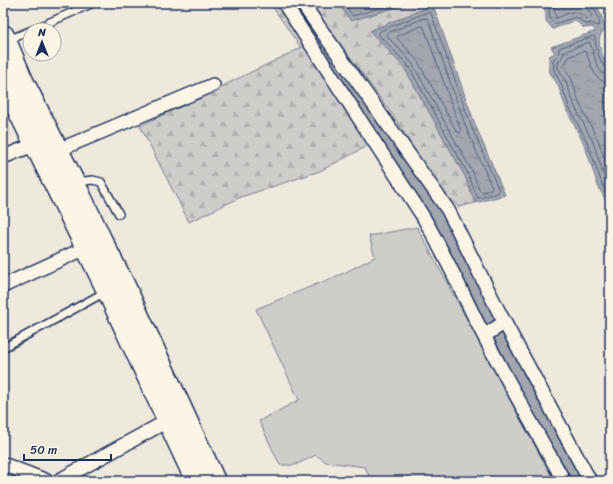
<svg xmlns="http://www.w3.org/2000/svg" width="613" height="484" font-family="Sriracha,sans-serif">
<defs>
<pattern id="forest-firs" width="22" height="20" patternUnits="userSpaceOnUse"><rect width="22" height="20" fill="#cfcdca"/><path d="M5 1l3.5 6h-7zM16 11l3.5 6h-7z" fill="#b1b0b0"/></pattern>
<pattern id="water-ripples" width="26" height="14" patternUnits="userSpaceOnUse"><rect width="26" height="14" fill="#a2a7af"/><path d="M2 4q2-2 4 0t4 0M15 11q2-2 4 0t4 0" fill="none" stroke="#838892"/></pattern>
</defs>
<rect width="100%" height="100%" fill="#eee9dd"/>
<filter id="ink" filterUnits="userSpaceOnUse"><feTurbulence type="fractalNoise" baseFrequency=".025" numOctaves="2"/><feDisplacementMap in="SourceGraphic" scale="8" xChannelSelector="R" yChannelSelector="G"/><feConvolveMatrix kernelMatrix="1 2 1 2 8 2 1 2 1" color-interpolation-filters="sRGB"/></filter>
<g filter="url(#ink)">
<path fill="url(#forest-firs)" stroke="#757e94" d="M270 3H279L373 143 320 171 241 197 189 222 140 126 301 48Z
M312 3H432L433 5 370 31 404 67 466 178 475 203 459 207 439 189 394 117 323 20Z"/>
<path fill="#cfcdca" stroke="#757e94" d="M417 227 554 481H445L444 479 438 481H371L365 467 326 462 316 455 295 465H280L259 421 299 400 256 309 344 273 375 257 369 236Z"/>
<path fill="url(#water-ripples)" stroke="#6c778f" d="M338 3H398L400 6 351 21Z
M533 3H593L599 9 606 29C591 38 605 60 610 72V208L598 186 585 146 567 111 558 85 549 71V56L555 53 551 47 596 31 592 27 584 28 575 20 553 29 546 21V11L540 6Z
M433 5 476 127 505 195 475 203 466 178 404 67 370 31Z"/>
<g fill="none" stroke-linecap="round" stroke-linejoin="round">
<path stroke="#515f7e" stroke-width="1" d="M343 3 353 16 395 3
M543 3 549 9 550 19 554 24 576 17 585 24 592 23 598 26 600 24 596 11 591 7V3
M551 3 554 7 556 18C571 14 572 6 587 19L591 18 592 16 587 8 586 3
M428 12 431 13 472 128 499 190 498 193 479 198 477 197 469 176 408 65 378 34 380 31Z
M425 18 428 19 467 130 492 187 491 189 482 192 480 191 473 173 412 63 387 36 388 33Z
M422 26 424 27 461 131 460 133 457 132 417 60 397 38 398 36Z
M610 71C601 70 595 45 595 37L593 36 559 48 558 55 553 60 554 70 561 84 570 109 588 144 602 184 610 200
M610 76C594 75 596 52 589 42L564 52 562 58 558 62V68L566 82 575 107 593 142 606 182 610 189
M610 83C592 82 592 63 585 51L570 56 564 65 572 80 580 105 598 140 610 174"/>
<path stroke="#a2a7af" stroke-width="12" d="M303 21 438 216 488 316 578 481"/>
<defs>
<path id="lane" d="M32 30 91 4
M8 40 30 31
M76 182 93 180 101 182 119 214
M3 348 107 291"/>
<path id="street" d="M284 3 422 215C445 254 463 295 483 334 509 384 537 433 564 481
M302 3 448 210 500 314 590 481
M56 151 213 85
M3 157 36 144
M3 286 92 245
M484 336 505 322
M3 464 47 481
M58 481 169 420"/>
<path id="highway" d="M3 36 22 81 73 182 101 241 123 284 214 481
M3 78 108 290 197 481"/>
</defs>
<use href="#lane" stroke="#1b2f5e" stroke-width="10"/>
<use href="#street" stroke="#1b2f5e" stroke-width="16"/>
<use href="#highway" stroke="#1b2f5e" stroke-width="25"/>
<use href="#lane" stroke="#fcf5e5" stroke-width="7"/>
<use href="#street" stroke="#fcf5e5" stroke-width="13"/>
<use href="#highway" stroke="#fcf5e5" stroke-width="22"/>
</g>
</g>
<rect width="613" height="484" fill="none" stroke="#fcf5e5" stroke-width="16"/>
<rect x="8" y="8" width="597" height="468" fill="none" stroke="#1b2f5e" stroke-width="1.5" filter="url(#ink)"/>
<g transform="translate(42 42)"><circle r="19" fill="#fcf5e5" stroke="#a2a6af"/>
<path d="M0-3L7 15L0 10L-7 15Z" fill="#1b2f5e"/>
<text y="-6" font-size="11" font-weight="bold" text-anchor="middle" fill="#1b2f5e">N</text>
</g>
<path d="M24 454v6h87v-6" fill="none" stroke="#1b2f5e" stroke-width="2"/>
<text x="30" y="454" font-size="12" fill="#1b2f5e" stroke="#fcf5e5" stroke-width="3" paint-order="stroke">50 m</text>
</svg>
